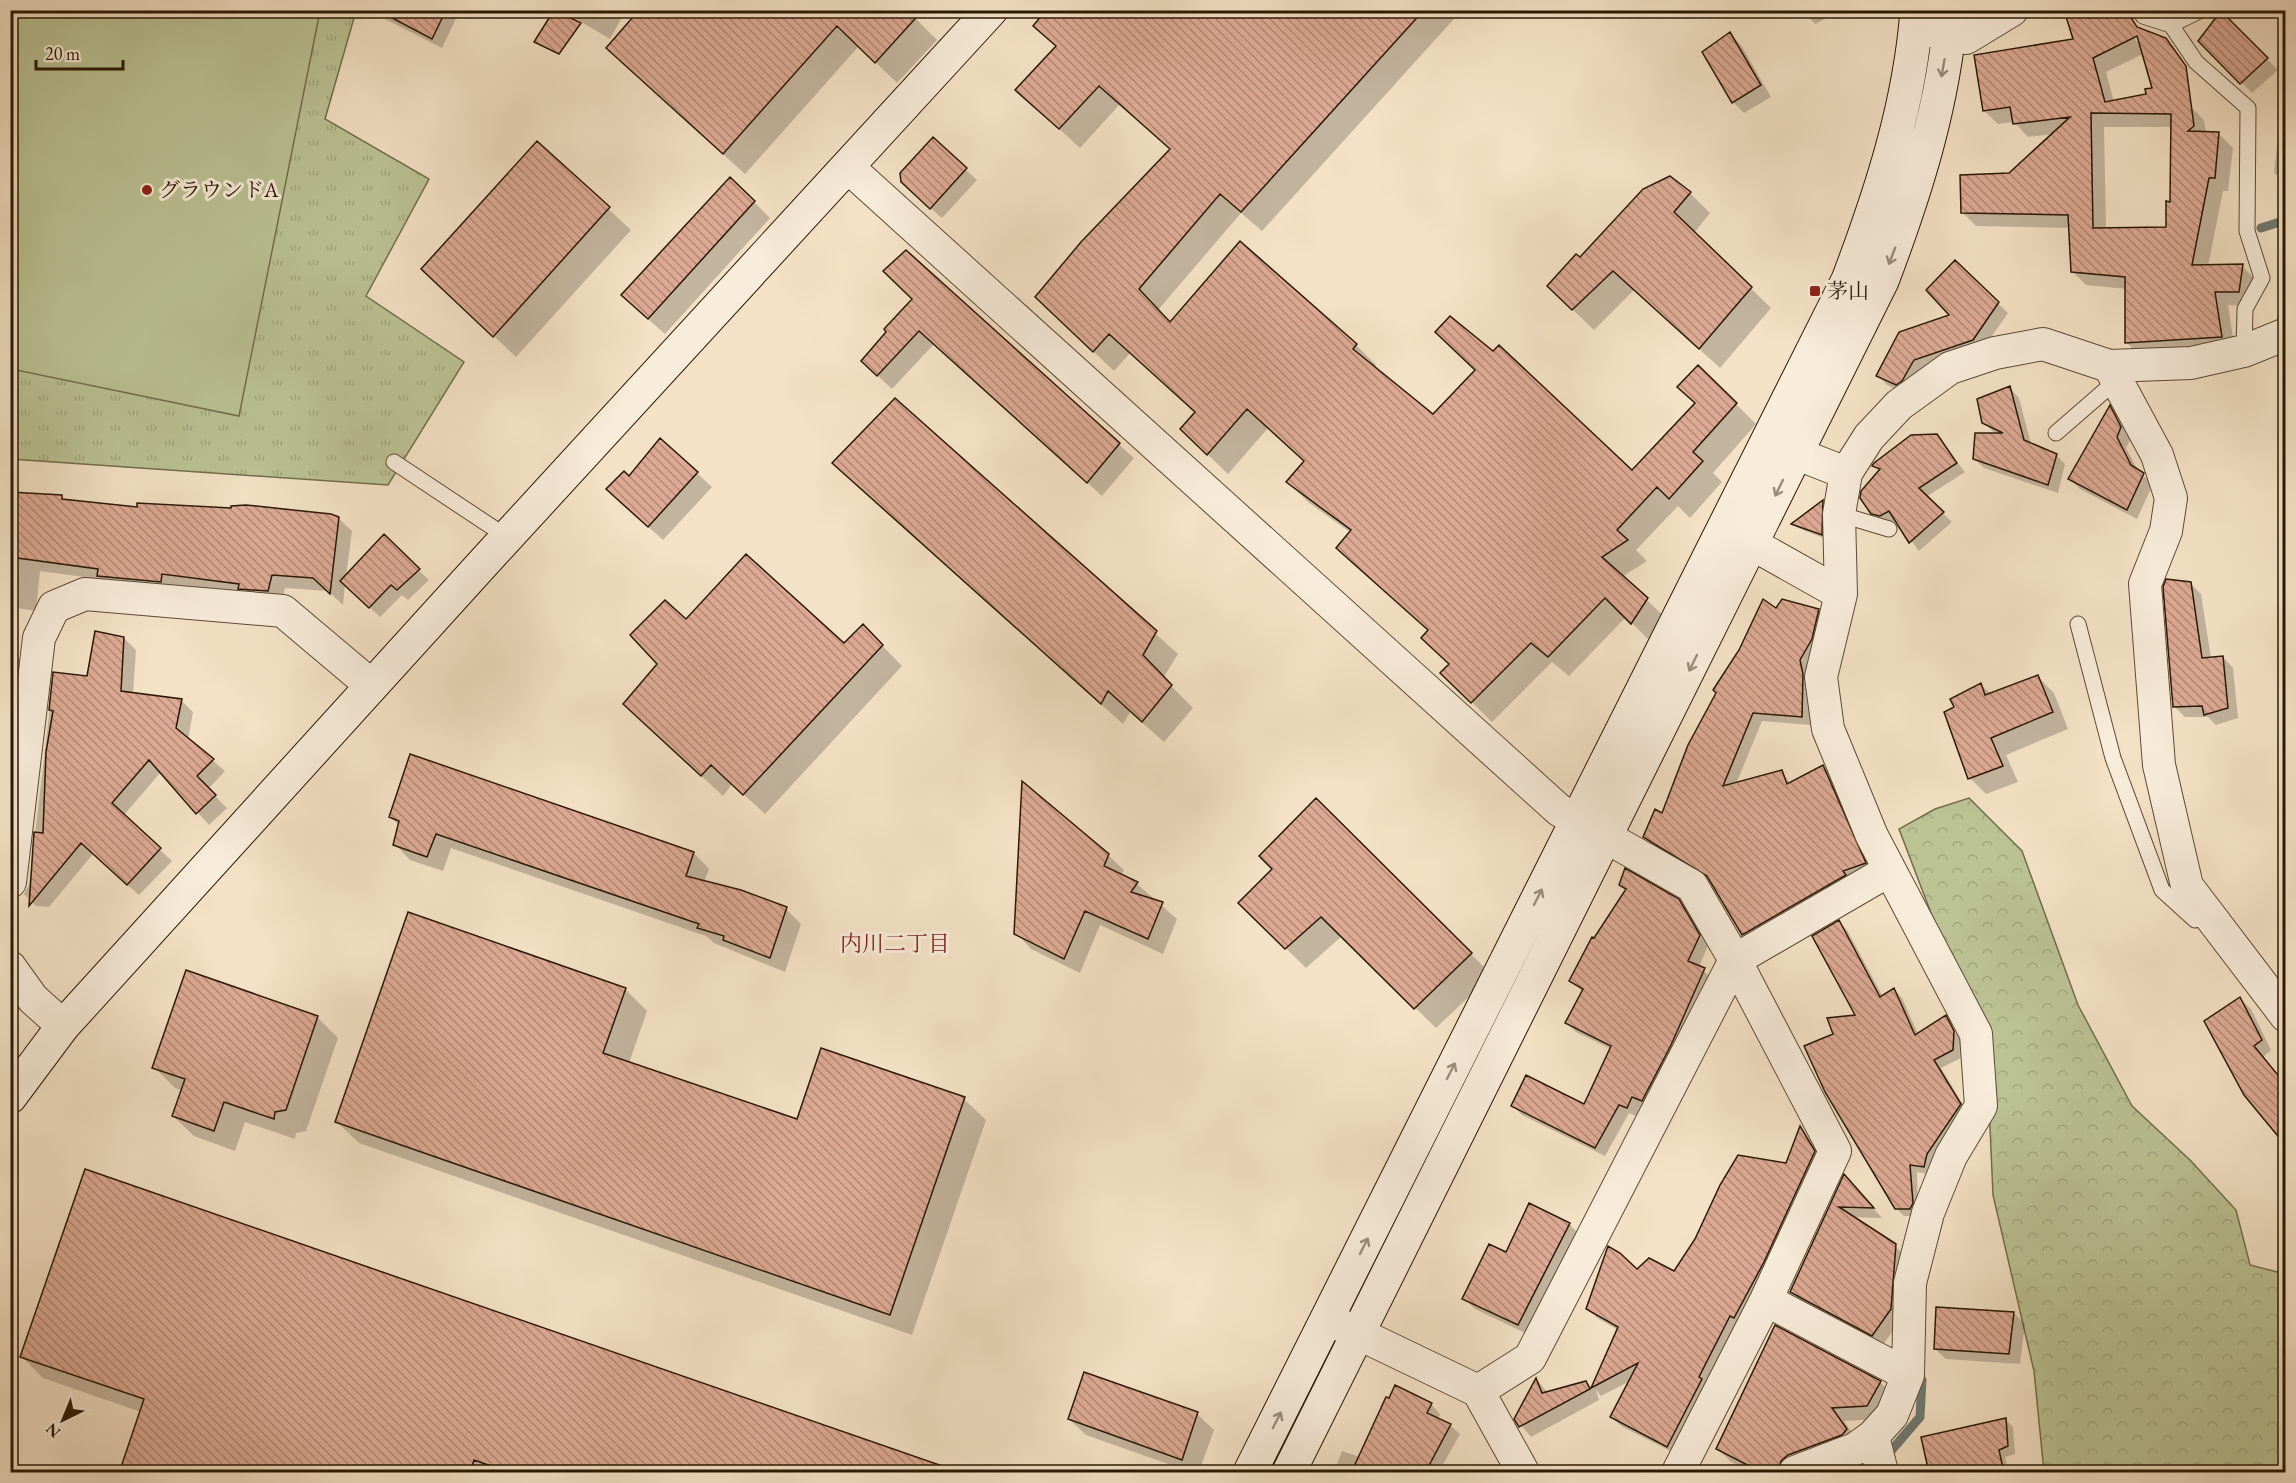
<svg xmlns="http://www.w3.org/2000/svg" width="2296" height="1483" font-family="'EB Garamond','Noto Serif JP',serif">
<defs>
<pattern id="grass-tufts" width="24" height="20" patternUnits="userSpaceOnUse" patternTransform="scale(1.5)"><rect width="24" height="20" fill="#bbc395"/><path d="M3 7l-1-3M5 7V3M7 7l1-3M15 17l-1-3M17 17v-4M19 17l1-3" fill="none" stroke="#a1a77f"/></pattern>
<pattern id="forest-crowns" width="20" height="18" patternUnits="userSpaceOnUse" patternTransform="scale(1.5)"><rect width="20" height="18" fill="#bbc395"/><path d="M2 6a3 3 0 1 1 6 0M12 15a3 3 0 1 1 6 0" fill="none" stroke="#a1a77f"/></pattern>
<pattern id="building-back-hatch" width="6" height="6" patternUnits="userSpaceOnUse" patternTransform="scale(1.5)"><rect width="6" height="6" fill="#dda994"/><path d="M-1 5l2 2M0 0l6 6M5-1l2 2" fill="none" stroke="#b38977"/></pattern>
</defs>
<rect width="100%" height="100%" fill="#f4e2c6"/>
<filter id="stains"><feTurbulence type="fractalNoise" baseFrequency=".00333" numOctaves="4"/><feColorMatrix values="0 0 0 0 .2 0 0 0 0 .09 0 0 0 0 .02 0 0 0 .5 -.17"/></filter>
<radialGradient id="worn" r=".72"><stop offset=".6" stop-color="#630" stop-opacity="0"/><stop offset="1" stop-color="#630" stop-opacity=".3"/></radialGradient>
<path fill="url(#grass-tufts)" stroke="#726e4c" stroke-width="1.5" d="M10 11H356L325 119 429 179 366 296 464 362 388 485 11 459Z"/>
<path fill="url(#forest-crowns)" stroke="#726e4c" stroke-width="1.5" d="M1969 798 2022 851 2078 1005 2132 1106 2190 1160 2236 1210 2250 1265 2285 1274V1472H2044L2034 1371 1993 1195 1987 1060 1899 829 1935 809Z"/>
<path fill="#bbc395" stroke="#726e4c" stroke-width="1.5" d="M10 11H320L239 416 11 369Z"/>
<path fill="#0003" fill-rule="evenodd" d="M375 10H460L442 48 381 17Z
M561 10H626L610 39Z
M907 10 937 40 897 83 859 46 745 174 629 69Z
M1048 10H1462L1262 231 1241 213 1158 310 1170 323 1356 345 1376 365 1374 368 1433 416 1632 472 1736 404 1756 424 1713 473 1722 482 1690 518 1678 506 1636 550 1647 561 1622 577 1667 619 1652 643 1626 617 1569 676 1552 662 1492 722 1442 673 1450 665 1429 631 1358 568 1351 533 1308 502 1288 482 1306 462 1268 428 1228 474 1202 449 1196 413 1130 353 1114 371 1057 317 1171 150 1120 104 1080 148 1017 90 1057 48 1035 26Z
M1803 10H1842L1815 24Z
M2278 10H2286V32Z
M2221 14 2278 70 2252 93 2200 41Z
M1730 34 1741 45 1771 97 1744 113 1733 102 1704 52Z
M2133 36 2145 53 2106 72 2114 102 2191 107 2204 120 2206 133 2219 134 2233 148 2228 191H2223L2208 266H2242L2256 280 2252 306 2228 305 2235 351 2140 356 2126 342 2127 289 2086 285 2072 271 2070 228 1976 226 1962 212 2010 174 2054 134 2028 137 2014 122 1998 124 1984 111ZM2104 127H2174L2172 203 2168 229H2106Z
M2278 137H2286V182L2274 173Z
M933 139 977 180 942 218 913 193Z
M537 143 631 230 516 357 445 290Z
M1690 193 1710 213 1694 233 1771 308 1720 368 1634 290 1594 330 1570 307 1580 259Z
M754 202 770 218 665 334 640 312Z
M906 252 1134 458 1102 496 934 344 892 389 877 375 914 299Z
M1955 262 2008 313 1983 349 1906 394 1887 385 1878 376 1951 316Z
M2010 388 2019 398 2031 444 2056 455 2065 464 2058 493 1984 468 1974 458 1996 434 1984 423Z
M895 400 1178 654 1163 678 1193 708 1164 742 1130 712 1123 724 856 485Z
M2110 408 2119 417 2131 438 2126 448 2138 471 2153 484 2137 519 2080 489 2070 479Z
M1936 436 1965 472 1926 497 1952 522 1919 551 1896 520 1889 524 1882 522 1873 513 1880 472 1874 466Z
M661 440 712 487 663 540 622 503 629 478Z
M10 493 61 497 65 501 138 509 338 518 352 531 346 576 384 537 429 580 408 600 402 595 380 617 345 584 343 605 328 591 285 588 281 604 40 571 36 611 10 607Z
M1823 502 1827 507 1826 539 1798 528 1794 524Z
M2190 583 2201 594 2211 658 2223 657 2233 668 2238 718 2216 725 2208 717H2185L2174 706Z
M1776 610H1818L1827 619 1811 684 1810 725 1762 721 1736 784 1781 771 1791 784 1823 767 1832 775 1873 872 1751 943 1743 934 1712 881 1653 846 1645 837 1663 815Z
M686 621 844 645 863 626 902 666 765 814 732 784 723 796 645 724 660 664Z
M124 638 136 650 133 694 181 700 193 712 188 740 225 771 208 789 227 808 209 825 161 772 123 816 172 861 139 895 93 854 49 907 36 906 24 894 29 885 54 674 89 678Z
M2038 677 2054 693 2068 729 2006 755 2018 782 1986 794 1970 778 1956 708 1981 685 1991 694Z
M411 756 694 853 709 869 704 882 786 909 801 924 785 972 714 943 706 936 451 848 443 871 410 860 395 844 400 826 390 817Z
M1316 800 1492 975 1436 1028 1342 936 1306 968 1240 903 1274 869Z
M1108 855 1124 870 1121 876 1137 884 1177 919 1163 954 1100 925 1080 973 1031 949 1016 933Z
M1621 885 1678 900 1688 910 1708 945 1699 967 1713 979 1651 1109 1641 1105 1636 1116 1629 1113 1605 1156 1522 1115 1513 1106H1584L1611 1049 1576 1032 1567 1023 1583 992 1571 981 1627 891Z
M1839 922 1847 930 1883 997 1894 990 1902 998 1918 1034 1946 1017 1961 1040V1058L1941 1068 1968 1113 1932 1175 1917 1172 1918 1216H1904L1896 1208 1835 1035 1857 1016Z
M625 989 647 1011 629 1063 797 1121 822 1050 964 1099 986 1120 912 1335 359 1143 337 1122Z
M2240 999 2251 1009 2271 1050 2263 1057 2286 1085 2246 1094Z
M317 1017 338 1038 306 1131 296 1133 295 1139 245 1122 235 1151 194 1136 173 1116 183 1091 175 1088 154 1067Z
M1800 1129 1823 1161 1676 1454 1621 1426 1612 1417 1630 1381 1601 1396 1596 1390 1599 1400 1531 1437 1516 1419 1537 1380 1548 1393 1586 1383 1593 1389 1618 1330 1597 1318 1588 1309 1637 1271 1674 1273 1787 1164Z
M86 1171 957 1472H121L141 1412 43 1378 21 1356Z
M1844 1177 1882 1218 1851 1217 1895 1246 1905 1256 1901 1319 1883 1345 1802 1302 1792 1292Z
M1569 1224 1580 1235 1529 1335 1475 1309 1464 1298 1506 1254Z
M2014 1313 2025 1324 2020 1364 1946 1359 1935 1349Z
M1880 1382 1893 1395 1880 1419 1844 1421 1859 1443 1796 1472H1752L1731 1462 1718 1449Z
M1431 1404 1440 1414 1438 1419 1450 1425 1460 1434 1439 1472H1334L1342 1451 1360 1457Z
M1197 1414 1214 1430 1199 1472H1191L1086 1435 1069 1419Z
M2006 1420 2013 1427 2015 1454 2005 1457 2009 1472H1931Z"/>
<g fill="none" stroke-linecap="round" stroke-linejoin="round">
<path stroke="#6f7a73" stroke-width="9" d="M2261 228 2286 220
M1891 1458 1890 1452 1920 1417 1922 1380"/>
</g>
<path fill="url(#building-back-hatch)" stroke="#281803" stroke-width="1.5" fill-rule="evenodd" d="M377 10H446L432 39Z
M554 10 581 23 559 54 534 42Z
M639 10H923L875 63 837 26 723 154 606 48Z
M1046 10H1424L1241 212 1220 194 1139 289 1170 322 1240 241 1357 344 1353 349 1433 414 1475 370 1435 332 1450 316 1493 351 1499 345 1632 470 1695 403 1677 387 1698 365 1737 403 1693 452 1703 461 1669 499 1657 487 1617 530 1628 540 1602 557 1648 598 1631 624 1605 598 1548 657 1531 643 1471 703 1440 673 1449 664 1421 638 1428 630 1336 548 1351 530 1286 482 1304 461 1247 409 1207 455 1180 429 1195 412 1109 334 1093 352 1035 297 1081 242 1170 149 1099 86 1059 129 1015 90 1056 46 1033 26Z
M2064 10H2126L2137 27 2166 38 2186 66 2194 126 2188 131 2219 132 2215 178H2209L2192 265 2243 264 2239 292H2215L2222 337 2125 343V277L2071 272 2068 215 1961 213 1960 175 2009 173 2070 117 2013 124 2010 107 1983 111 1974 55 2073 39ZM2137 36 2152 88 2145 89 2146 94 2105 102 2093 58ZM2091 113 2171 114 2170 202 2166 201V227L2093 228Z
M2221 11 2268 58 2240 84 2198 41Z
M1730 32 1761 85 1732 103 1702 52Z
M933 137 967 168 930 209 901 182 900 173Z
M537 141 610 207 493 337 421 269Z
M1670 176 1691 192 1674 212 1752 287 1699 349 1613 271 1572 310 1547 286 1576 254 1580 257 1643 189Z
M730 177 755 201 648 319 621 295Z
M906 250 1120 443 1087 483 919 331 877 376 861 361 886 332 884 329 912 299 883 271Z
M1955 260 1999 302 1973 340 1914 360 1902 381 1896 385 1876 376 1899 332 1949 315 1926 290Z
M2010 386 2024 440 2057 454 2048 485 1973 459 1975 433H2003L1982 423 1977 399Z
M895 398 1157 631 1143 655 1172 685 1142 722 1108 691 1101 704 832 463Z
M2110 405 2121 427 2117 437 2131 465 2144 473 2127 510 2068 479Z
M1937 434 1957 463 1919 488 1944 512 1909 543 1889 511 1880 516 1871 514 1860 498 1861 491 1880 469 1872 466 1874 463 1911 435Z
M660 438 698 472 648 527 606 489 624 471 629 476Z
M10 492 62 495V499L137 507V503L231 508V506L246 505 331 514 339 517 330 594 313 578 272 575 268 591 238 589 239 584 162 574 161 582 97 576 98 569 10 557Z
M1823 500 1822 535 1791 524Z
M384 534 420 569 397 590 391 585 369 608 340 581Z
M746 554 844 643 863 624 883 645 743 795 711 765 701 776 623 704 657 664 630 635 665 600 686 619Z
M2166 579 2191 582 2202 658 2223 656 2228 708 2204 715 2202 706 2173 707 2163 587Z
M1763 599 1776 608 1782 599 1819 609 1812 639 1800 660 1803 674 1802 717 1753 713 1723 786 1782 770 1787 784 1823 765 1866 863 1843 871 1846 875 1742 935 1707 876 1643 837 1655 809 1662 813 1688 745 1716 693 1713 690 1739 650Z
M95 631 124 637 121 691 182 699 176 728 214 759 197 776 216 795 196 814 149 760 112 803 161 848 127 885 81 843 29 906 34 832 43 833 46 752 53 711 49 710 53 672 87 676Z
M2038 675 2053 712 1991 738 2003 766 1968 779 1944 712 1954 707 1950 699 1981 683 1985 695Z
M410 754 694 852 686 876 741 890 787 907 770 958 723 940 724 936 697 928 699 924 436 834 427 857 393 845 399 821 389 817Z
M1022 781 1109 854 1104 866 1138 882 1131 892 1163 902 1148 939 1085 911 1064 959 1014 934Z
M1316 798 1472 953 1414 1009 1321 917 1285 949 1238 903 1272 869 1259 856Z
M1625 868 1679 899 1700 935 1688 961 1705 968 1671 1045 1642 1101 1632 1097 1627 1108 1619 1105 1595 1148 1511 1106 1526 1075 1584 1104 1611 1046 1565 1023 1583 989 1569 981 1592 937 1594 938 1626 889 1619 885Z
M408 912 626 988 603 1053 797 1119 821 1048 965 1097 890 1315 335 1122Z
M1839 920 1880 997 1894 988 1915 1035 1946 1015 1954 1031 1953 1050 1934 1060 1961 1104 1927 1154 1924 1167 1910 1165 1913 1203 1910 1209H1895L1825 1092 1804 1046 1833 1034 1827 1018 1855 1015 1812 936Z
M186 970 318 1016 286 1110 275 1112 274 1119 224 1102 214 1131 172 1116 185 1079 152 1068Z
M2240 997 2262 1040 2254 1046 2286 1085V1146L2244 1095 2204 1021Z
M1800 1126 1815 1151 1764 1262 1734 1318 1730 1316 1699 1377 1702 1379 1667 1447 1610 1417 1638 1363 1591 1388 1618 1327 1586 1309 1608 1246 1620 1253 1637 1269 1649 1258 1674 1271 1695 1239 1720 1185 1738 1155 1786 1163Z
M85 1169 951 1469 950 1473H511L474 1460 470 1473H119L144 1399 20 1357Z
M1844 1174 1874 1208 1839 1207 1896 1244 1891 1309 1872 1336 1790 1292Z
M1529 1203 1570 1223 1518 1325 1462 1299 1489 1244 1506 1252Z
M1936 1307 2014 1312 2009 1354 1934 1349Z
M1775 1325 1881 1381 1867 1406 1832 1408 1847 1429 1842 1435 1788 1455 1781 1461 1778 1473H1763L1716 1449Z
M1084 1372 1198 1412 1182 1460 1068 1419Z
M1536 1378 1542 1393 1586 1381 1590 1389 1519 1427 1514 1419Z
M1395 1385 1432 1403 1427 1413 1451 1424 1425 1473H1351L1386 1397 1389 1398Z
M2006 1418 2008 1446 1999 1450 2004 1473H1929L1921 1437Z"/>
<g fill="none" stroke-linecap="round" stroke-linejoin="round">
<defs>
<path id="lane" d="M2140 10 2143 16 2171 25 2196 62 2248 108 2247 231 2262 278 2245 309 2244 351
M2171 25 2201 10
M2056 433 2117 380
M394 462 507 537
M1839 514 1889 529
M2078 624 2113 758 2162 890 2195 920 2204 917"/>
<path id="street" d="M1923 29 1966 38 2012 10
M849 168 1559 810 1692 886 1735 960 1835 1151 1766 1300 1678 1472
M2109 366 2157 455 2171 498 2166 531 2145 584 2159 765 2187 886 2286 1016
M1772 444 1846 473
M1729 531 1841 594
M10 882 39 638 54 607 85 594 283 611 372 686
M10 967 33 999 63 1026
M1766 1300 1908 1375
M1328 1319 1478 1391 1523 1472
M1478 1391 1530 1358 1735 960 1890 870
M1873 1436 1882 1472
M1795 1472 1855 1449 1873 1436 1892 1415 1908 1375 1910 1283 1928 1213 1951 1156 1981 1106 1976 1034 1872 836 1828 729 1821 677 1841 594 1839 514 1846 473 1869 437 1899 405 1950 368 1995 353 2043 344 2109 366 2191 363 2244 351 2286 334"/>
<path id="secondary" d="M10 1097 63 1026 487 559 991 10
M1250 1472 1848 280C1881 193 1910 104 1917 10
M1289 1472 1882 281C1915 194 1944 104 1951 10"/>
</defs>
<use href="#lane" stroke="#5b4a34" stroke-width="17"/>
<use href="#street" stroke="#5b4a34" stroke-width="34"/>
<use href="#secondary" stroke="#281803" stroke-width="35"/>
<use href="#lane" stroke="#f8ecda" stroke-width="15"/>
<use href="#street" stroke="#f8ecda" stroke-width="32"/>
<use href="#secondary" stroke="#f8ecda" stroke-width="33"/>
</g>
<defs><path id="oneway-shaft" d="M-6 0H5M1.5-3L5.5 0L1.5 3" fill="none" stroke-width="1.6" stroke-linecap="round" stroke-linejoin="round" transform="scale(1.5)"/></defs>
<g stroke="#9a8d79">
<use href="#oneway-shaft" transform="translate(1943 68) rotate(100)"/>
<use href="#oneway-shaft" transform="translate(1892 256) rotate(111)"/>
<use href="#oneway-shaft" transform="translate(1779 488) rotate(116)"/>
<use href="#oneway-shaft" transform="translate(1693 663) rotate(116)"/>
<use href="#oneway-shaft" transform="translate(1538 897) rotate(-63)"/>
<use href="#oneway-shaft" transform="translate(1451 1071) rotate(-63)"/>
<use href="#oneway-shaft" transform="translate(1364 1246) rotate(-63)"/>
<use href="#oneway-shaft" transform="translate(1277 1420) rotate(-63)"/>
</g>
<g fill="#8f2418" stroke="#f8ecda" stroke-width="2">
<circle cx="147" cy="190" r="6"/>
<rect x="1809" y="285" width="12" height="12" rx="3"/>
</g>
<g text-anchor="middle" stroke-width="6" stroke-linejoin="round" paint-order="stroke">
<g font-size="21" fill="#281803" stroke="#f8ecda" text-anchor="start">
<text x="159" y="197">グラウンドA</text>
<text x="1827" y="298">茅山</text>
</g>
<g font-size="22" fill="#7a1f14" stroke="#f8ecda">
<text x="895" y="951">内川二丁目</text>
</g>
</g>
<rect width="2296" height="1483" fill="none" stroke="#f4e2c6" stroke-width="36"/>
<rect x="12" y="12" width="2272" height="1459" fill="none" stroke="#281803" stroke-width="3"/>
<rect x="18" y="18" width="2260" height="1447" fill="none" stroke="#281803" stroke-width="1.5"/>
<g transform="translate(63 1420) rotate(223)" stroke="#f8ecda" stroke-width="4.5" paint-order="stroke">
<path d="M0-4.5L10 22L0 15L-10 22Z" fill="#281803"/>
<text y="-9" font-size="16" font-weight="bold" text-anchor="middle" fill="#281803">N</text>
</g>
<path d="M36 60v9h87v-9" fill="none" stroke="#281803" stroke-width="3"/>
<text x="45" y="60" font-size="18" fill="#281803" stroke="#f8ecda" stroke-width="4.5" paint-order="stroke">20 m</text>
<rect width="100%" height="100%" filter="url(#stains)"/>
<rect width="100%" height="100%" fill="url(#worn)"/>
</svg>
